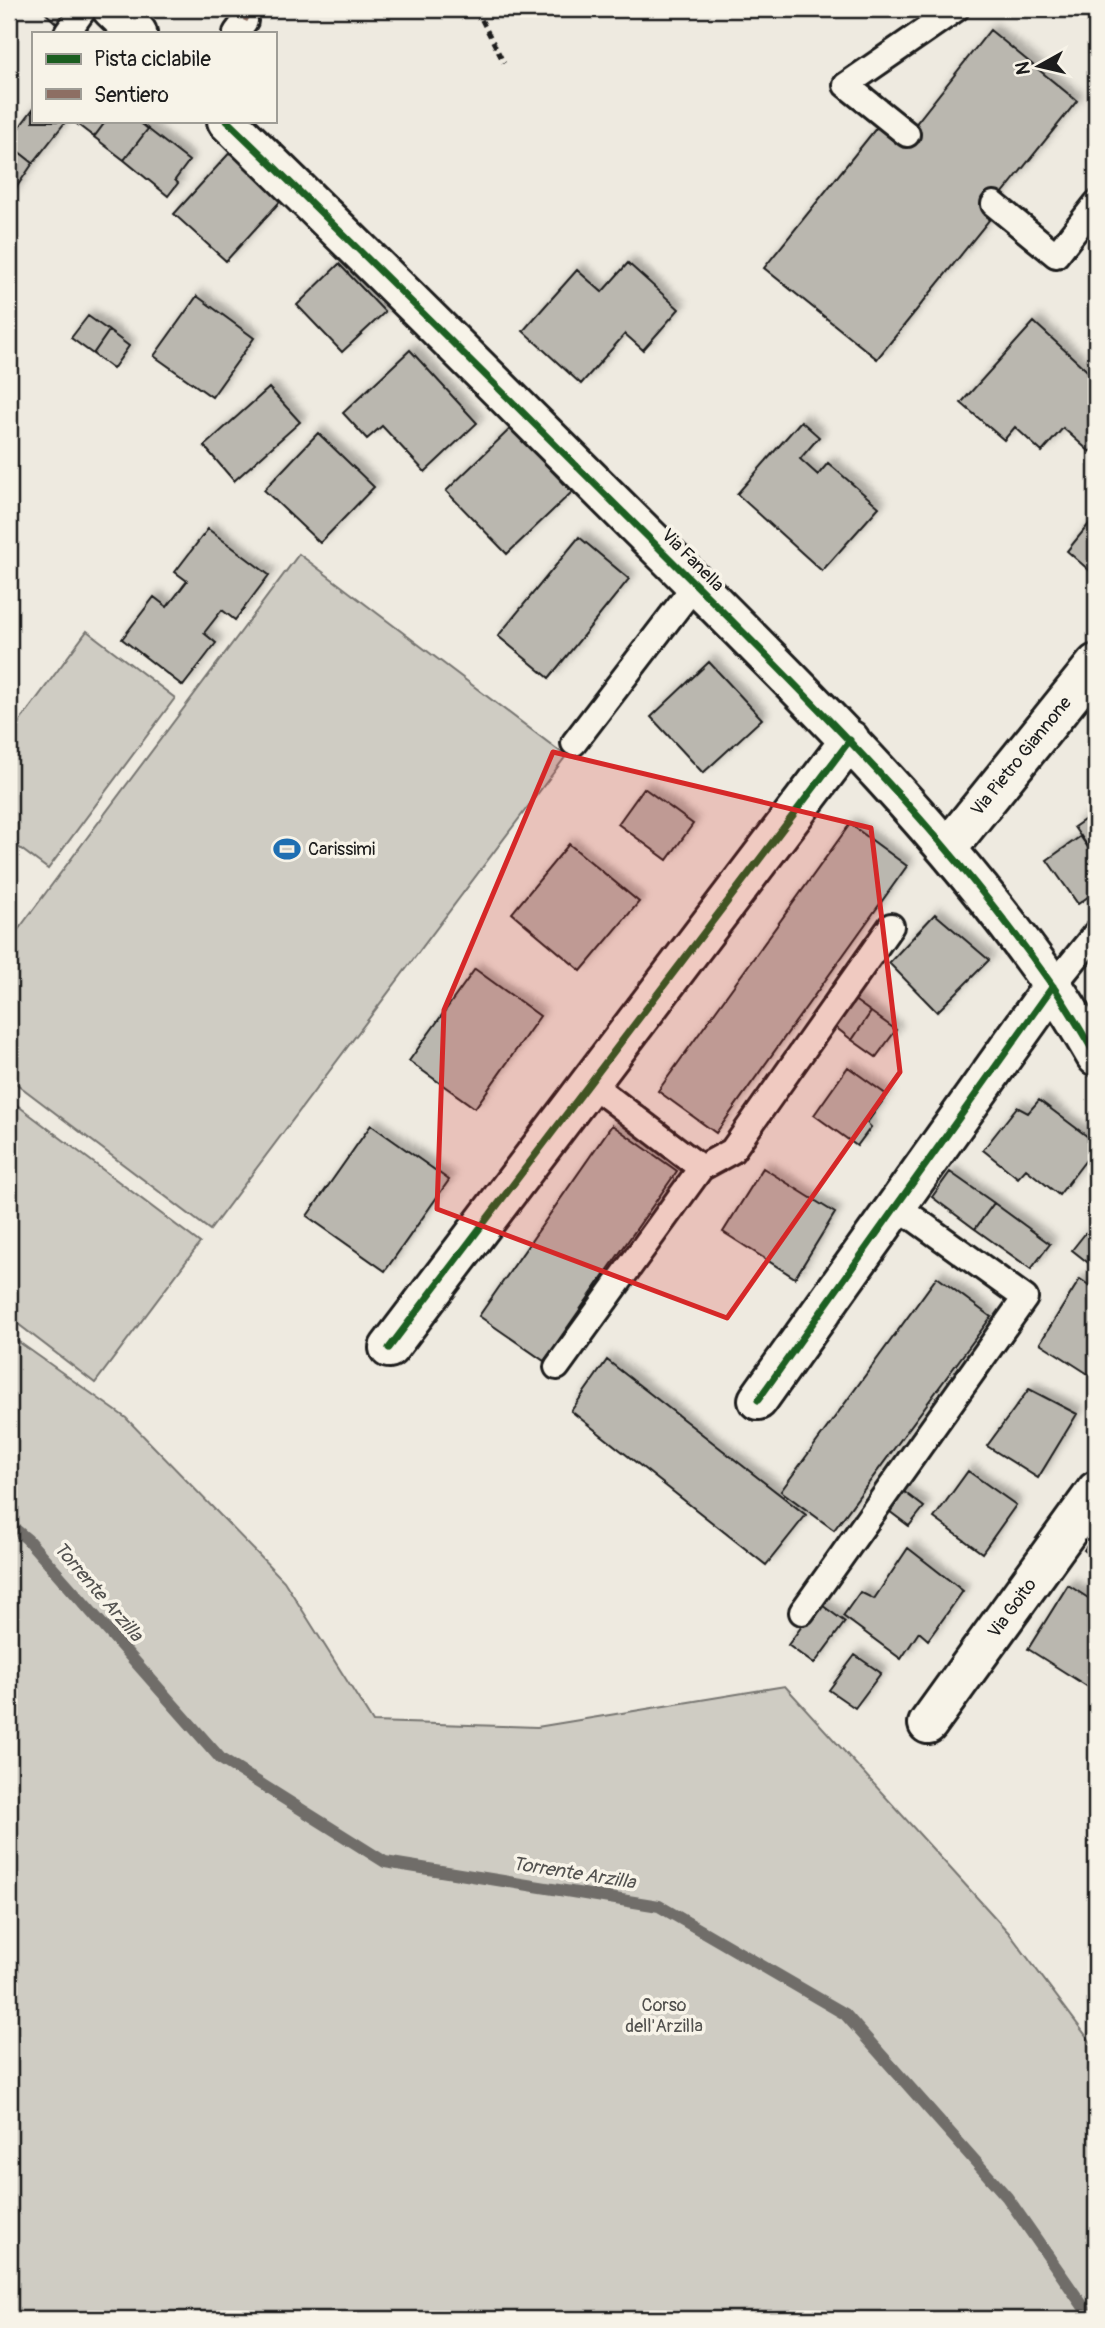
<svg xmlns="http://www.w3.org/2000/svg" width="1105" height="2328" font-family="Pangolin,sans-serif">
<defs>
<filter id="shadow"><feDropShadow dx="6" dy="-6" stdDeviation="3.5" flood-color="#0004"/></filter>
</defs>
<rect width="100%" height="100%" fill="#eeeae0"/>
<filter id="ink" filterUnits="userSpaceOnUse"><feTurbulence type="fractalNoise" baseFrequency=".0143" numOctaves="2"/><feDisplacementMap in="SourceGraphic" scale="14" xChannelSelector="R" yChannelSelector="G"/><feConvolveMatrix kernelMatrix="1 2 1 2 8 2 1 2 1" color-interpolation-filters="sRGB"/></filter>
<g filter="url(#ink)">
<path fill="#cfccc3" stroke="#767470" stroke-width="2" d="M299 554 566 756 210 1230 9 1078V942Z
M87 631 175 698 48 869 9 840V736Z
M9 1099 200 1243 95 1383 9 1317Z
M9 1335 126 1418 284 1581 373 1722 537 1727 785 1686 1009 1933 1096 2049V2319H9Z"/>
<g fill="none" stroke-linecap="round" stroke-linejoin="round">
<path stroke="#6f6d69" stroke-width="12" d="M9 1524 27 1539 221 1759 385 1862 659 1906 845 2014 1007 2197 1092 2319"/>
</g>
<path fill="#bab7af" stroke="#1c1c1c" stroke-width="2" filter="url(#shadow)" d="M41 9H72L57 24Z
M990 30 1077 101 985 215 990 219 877 359 764 268 877 127 899 145Z
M33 109V121H66L33 163 9 144V141Z
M73 121H106L94 137Z
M106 121H138L148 129 124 160 94 137Z
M148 129 189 161 175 180 178 183 168 196 124 160Z
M9 144 33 163 9 198Z
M234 148 286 195 226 261 174 214Z
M628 263 679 309 643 350 625 334 581 384 523 331 577 270 602 292Z
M339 264 385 312 342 352 297 305Z
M197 296 254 338 212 397 154 356Z
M88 316 109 331 93 354 71 338Z
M1034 322 1096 379V445L1090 452 1063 428 1042 452 1015 427 1004 440 961 403Z
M109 331 129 346 113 369 93 354Z
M410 350 477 423 425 472 382 426 367 439 343 413Z
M269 388 300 422 234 481 204 446Z
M801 421 819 437 800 459 818 475 828 463 879 507 822 571 737 494Z
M511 428 572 492 507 554 446 491Z
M318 433 374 487 320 543 264 490Z
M1093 519 1096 522V563L1090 571 1067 551Z
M208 529 269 575 235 620 222 610 204 633 216 643 183 686 122 639 154 597 167 607 187 581 175 572Z
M579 537 629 579 549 678 498 636Z
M709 662 762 719 703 773 651 717Z
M644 788 693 824 667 860 618 824Z
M1096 812V859L1074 827Z
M850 824 907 866 716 1133 658 1091Z
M1081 836 1096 859V891L1078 904 1047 860Z
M569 844 639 902 581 971 512 913Z
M935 914 989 960 937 1012 889 963Z
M475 969 540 1016 475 1108 409 1061Z
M853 999 871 1012 852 1040 834 1026Z
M871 1012 896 1030 876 1057 852 1040Z
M848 1067 887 1095 867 1123 871 1127 857 1146 814 1115Z
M1039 1100 1096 1143V1147L1059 1195 1026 1169 1018 1178 983 1150 1017 1107 1028 1113Z
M371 1125 449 1180 385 1271 307 1216Z
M612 1125 677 1171 544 1361 479 1316Z
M763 1168 835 1213 795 1278 723 1232Z
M950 1172 994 1203 975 1229 932 1197Z
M994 1203 1050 1244 1031 1269 975 1229Z
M1096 1220V1269L1072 1250Z
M937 1277 991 1317 834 1530 781 1491Z
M1080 1279 1096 1290V1379L1040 1343Z
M607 1360 806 1515 766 1565 571 1411Z
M1029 1389 1077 1414 1038 1478 987 1446Z
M968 1471 1016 1505 982 1553 934 1518Z
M899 1488 924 1507 909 1526 885 1508Z
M1096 1533V1559L1084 1550Z
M908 1548 963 1591 928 1640 919 1632 901 1659 843 1616 860 1592 874 1599Z
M1068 1585 1096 1603V1692L1028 1649Z
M819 1603 845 1622 814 1664 788 1645Z
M855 1655 881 1673 855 1708 829 1690Z"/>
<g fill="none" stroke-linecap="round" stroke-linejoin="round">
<defs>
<path id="lane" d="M67 33 84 9
M236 33 245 21
M907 134 846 85 956 9
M994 204 1056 255 1096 204
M574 743 695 585
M1053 986 1096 933
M590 1083 701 1168
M557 1367 701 1168 732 1151 891 926
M802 1612 1025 1298 897 1206"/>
<path id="street" d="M112 9 137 33
M227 121C372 261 514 404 657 546 796 685 939 823 1052 985 1068 1008 1082 1032 1096 1056
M947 849 1096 664
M389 1348 850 740
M758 1400 1053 986
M928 1724 1096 1491"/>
</defs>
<use href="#lane" stroke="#1c1c1c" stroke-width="30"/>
<use href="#street" stroke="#1c1c1c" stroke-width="44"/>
<path stroke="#1c1c1c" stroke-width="4.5" stroke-dasharray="7 5" stroke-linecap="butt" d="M476 9 504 63"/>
<use href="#lane" stroke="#f7f3e8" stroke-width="24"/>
<use href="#street" stroke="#f7f3e8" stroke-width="38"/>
<path stroke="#8d6e63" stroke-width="5" stroke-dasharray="10 5" stroke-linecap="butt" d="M245 21 251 9"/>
<defs>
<path id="cycleway" d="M227 121C372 261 514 404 657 546 796 685 939 823 1052 985 1068 1008 1082 1032 1096 1056
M389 1348 850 740
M758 1400 1053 986"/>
</defs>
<use href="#cycleway" stroke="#f7f3e8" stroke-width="11"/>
<use href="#cycleway" stroke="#1b5e20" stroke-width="7"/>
</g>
</g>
<path fill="#d62828" fill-opacity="0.2" stroke="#d62828" stroke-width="5" stroke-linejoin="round" d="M553 752 871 828 900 1072 727 1318 437 1209 444 1010Z"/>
<defs>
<symbol id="stadium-bare" viewBox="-9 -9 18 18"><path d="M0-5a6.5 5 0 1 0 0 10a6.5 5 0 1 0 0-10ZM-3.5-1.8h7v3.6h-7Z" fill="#1f6fb2" stroke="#f7f3e8" stroke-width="2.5" paint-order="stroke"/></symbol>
</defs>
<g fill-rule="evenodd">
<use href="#stadium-bare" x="268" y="830" width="38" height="38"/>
</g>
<g text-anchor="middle" stroke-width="7" stroke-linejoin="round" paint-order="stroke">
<g font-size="18" fill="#1c1c1c" stroke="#f7f3e8">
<text transform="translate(693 560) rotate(45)" y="6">Via Fanella</text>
<text transform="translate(1021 756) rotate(-51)" y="6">Via Pietro Giannone</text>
<text transform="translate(1012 1608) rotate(-54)" y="6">Via Goito</text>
</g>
<g font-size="18" fill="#1c1c1c" stroke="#f7f3e8" text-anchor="start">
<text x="308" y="855">Carissimi</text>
</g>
<g font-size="18" fill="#52514e" stroke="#f7f3e8">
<text x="664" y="2011">Corso<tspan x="664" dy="21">dell'Arzilla</tspan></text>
</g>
<g font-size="19" font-style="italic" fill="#535250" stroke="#f7f3e8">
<text transform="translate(99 1591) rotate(49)" y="7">Torrente Arzilla</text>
<text transform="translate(574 1872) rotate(9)" y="7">Torrente Arzilla</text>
</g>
</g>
<rect width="1105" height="2328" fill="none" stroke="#f7f3e8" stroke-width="35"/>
<rect x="18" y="18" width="1070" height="2293" fill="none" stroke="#1c1c1c" stroke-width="2.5" filter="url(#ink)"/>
<rect x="32" y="32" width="245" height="91" fill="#f7f3e8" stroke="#9f9d96" stroke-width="2"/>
<rect x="46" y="54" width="35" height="10" fill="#1b5e20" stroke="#9f9d96" stroke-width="2"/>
<text x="94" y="66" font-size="21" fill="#1c1c1c">Pista ciclabile</text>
<rect x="46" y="89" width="35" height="10" fill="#8d6e63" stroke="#9f9d96" stroke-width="2"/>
<text x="94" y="102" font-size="21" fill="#1c1c1c">Sentiero</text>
<g transform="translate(1039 66) rotate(262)" stroke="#f7f3e8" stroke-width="5" paint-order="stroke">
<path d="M0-5L12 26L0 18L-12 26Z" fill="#1c1c1c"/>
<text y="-10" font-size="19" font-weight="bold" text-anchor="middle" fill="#1c1c1c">N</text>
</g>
</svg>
